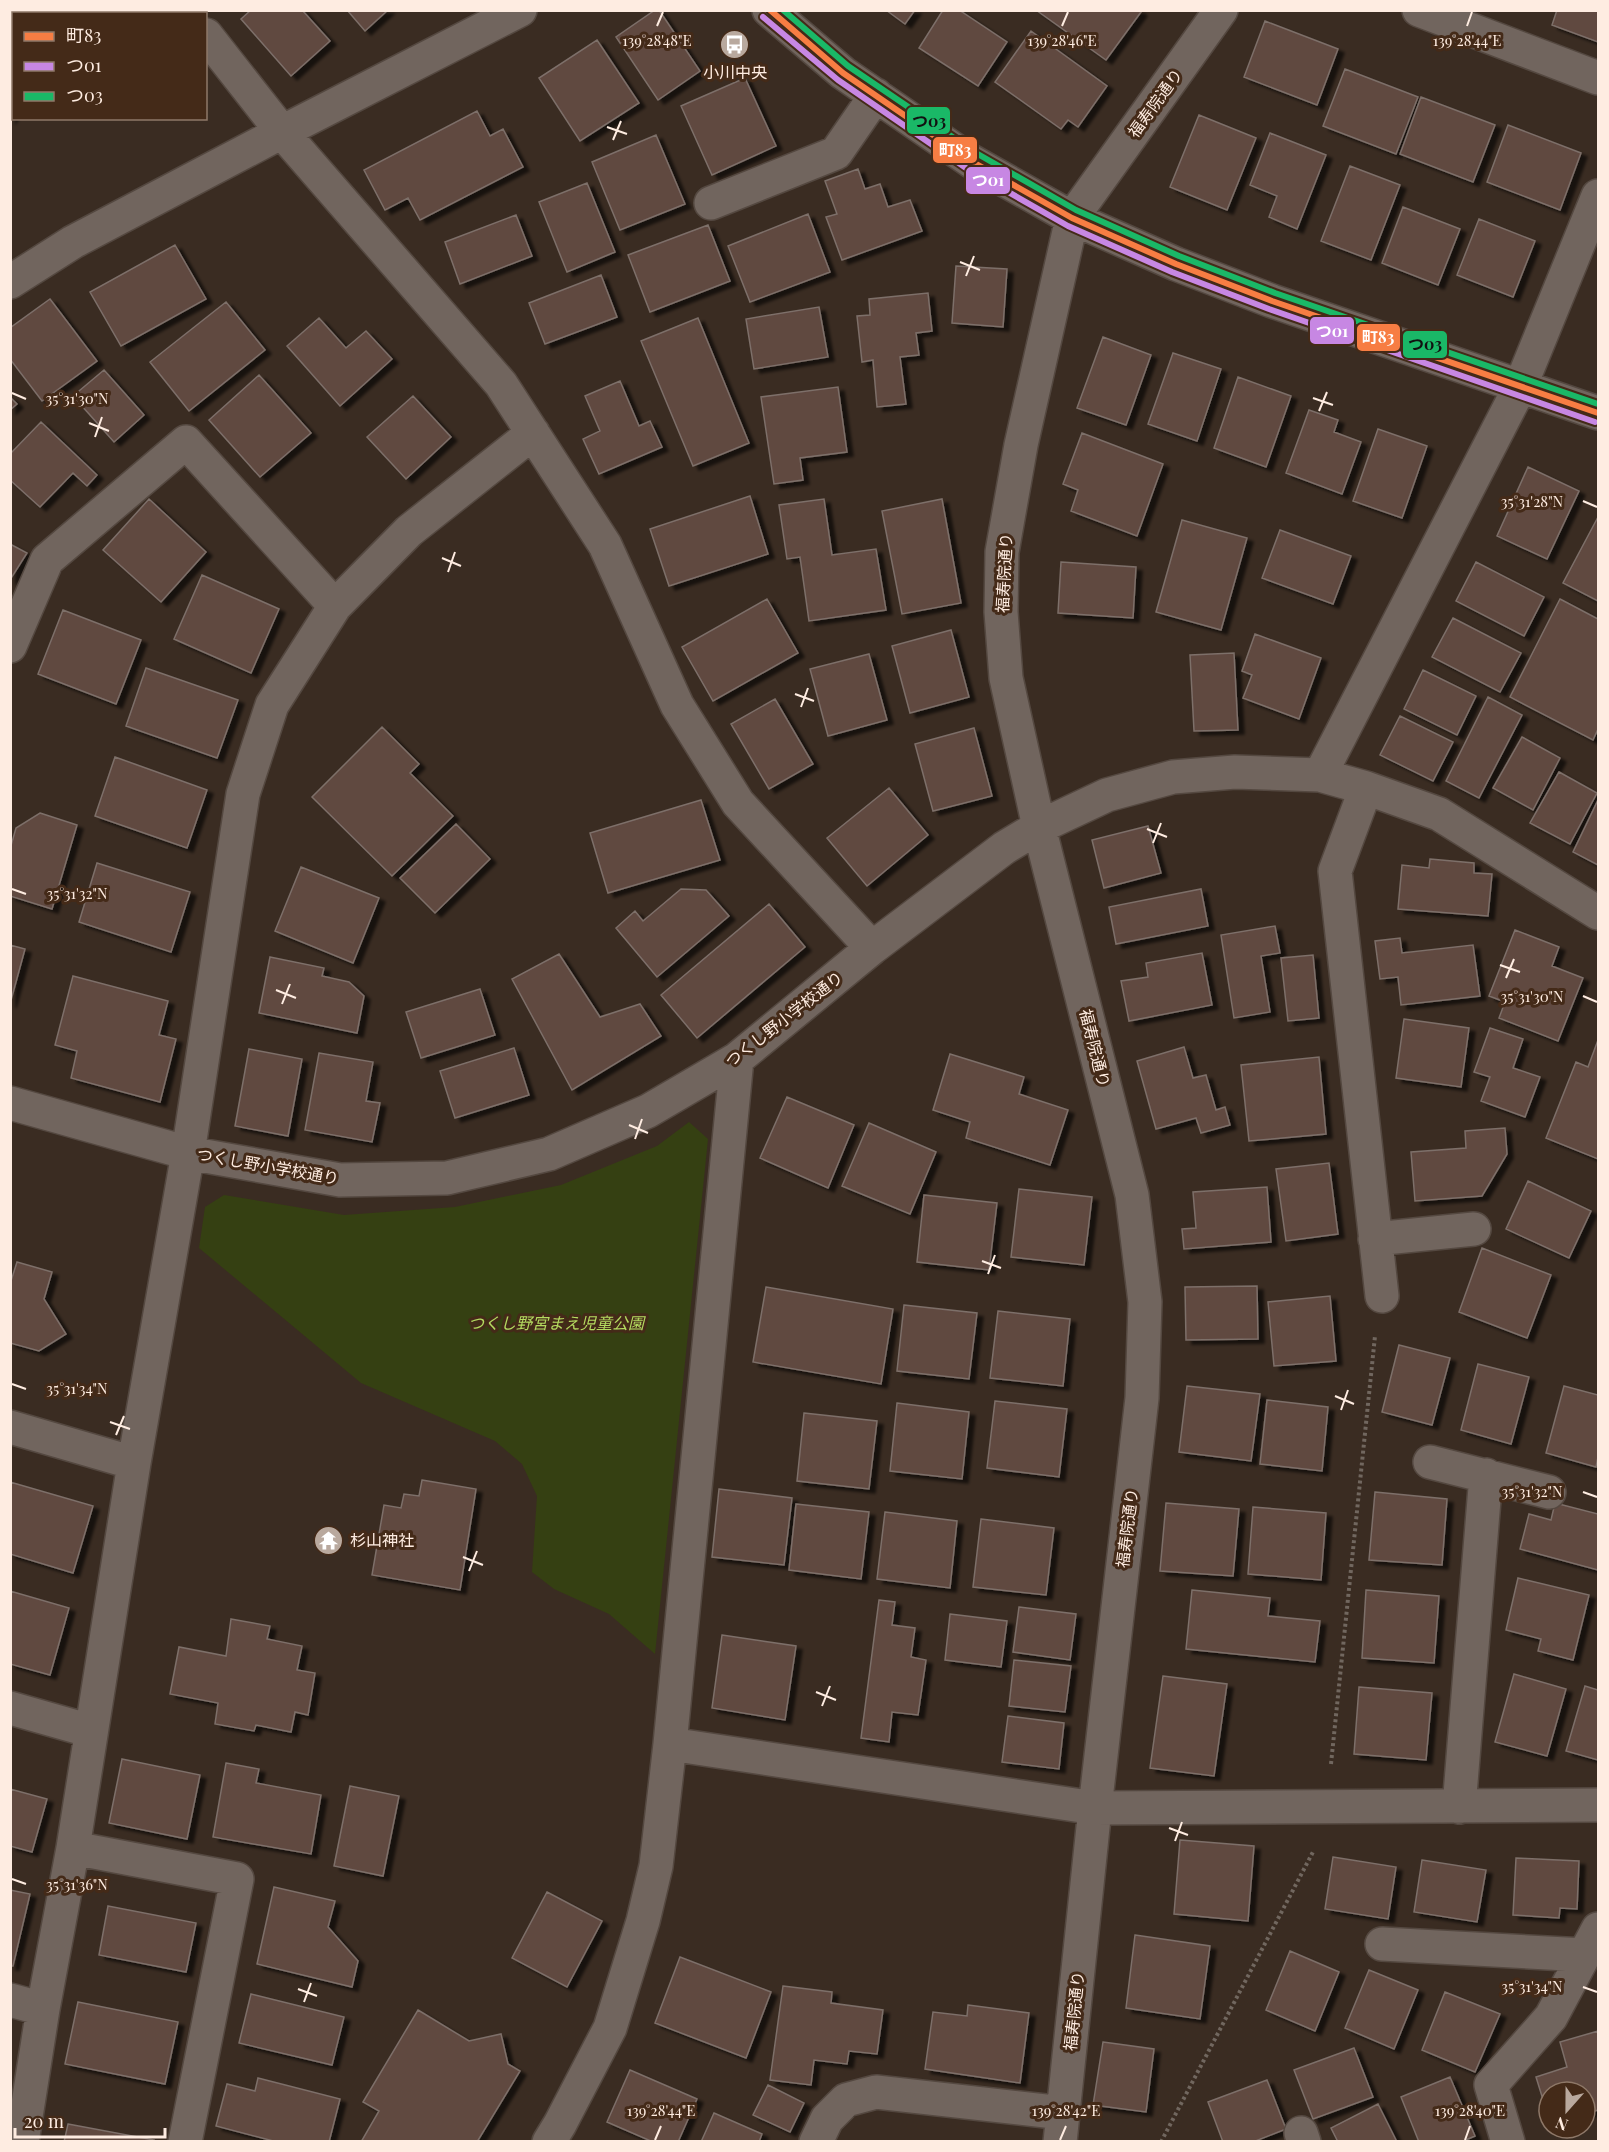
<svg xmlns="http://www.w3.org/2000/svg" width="1609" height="2152" font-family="'Playfair Display','Noto Sans JP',serif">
<defs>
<filter id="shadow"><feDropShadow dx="6" dy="4" stdDeviation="1.5" flood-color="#0009"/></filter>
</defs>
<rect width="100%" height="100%" fill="#3a2c22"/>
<path fill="#354012" d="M689 1122 708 1139 655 1654 609 1614 554 1589 532 1572 537 1496 522 1464 495 1441 361 1383 199 1248 205 1207 224 1195 344 1215 455 1207 561 1185 657 1146Z"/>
<path fill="#604841" stroke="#7d6f69" stroke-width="1.5" filter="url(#shadow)" d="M251 10H302L330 41 291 76 241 19Z
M347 10H388L365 31Z
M655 10H659L700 71 658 100 616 37Z
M886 10H915L905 24Z
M943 10H959L1007 42 978 86 919 48Z
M1036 10H1139L1141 12 1106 60Z
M1557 10H1598V42L1552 25Z
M1265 21 1338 49 1317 105 1244 77Z
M1031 31 1107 86 1078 127 1068 120 1061 129 995 82Z
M597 40 639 103 580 141 539 78Z
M1345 69 1418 97 1396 154 1323 126Z
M10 78 14 79V112L10 119Z
M745 78 776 146 712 175 681 106Z
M1421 97 1495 125 1473 182 1400 154Z
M477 111 490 136 503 129 523 167 420 220 408 198 385 210 364 170Z
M1199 115 1256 138 1227 210 1170 187Z
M1508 125 1581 153 1560 210 1487 182Z
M1270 133 1326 155 1297 229 1269 217 1277 196 1250 185Z
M656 135 685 204 620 230 592 162Z
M1350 166 1400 185 1371 260 1321 241Z
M858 169 865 189 880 184 888 207 910 200 922 231 842 260 826 217 837 214 825 181Z
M587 183 615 252 567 272 539 202Z
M1403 207 1460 229 1438 285 1382 263Z
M808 214 830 272 750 302 728 246Z
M516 215 532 256 460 284 445 242Z
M1479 219 1535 241 1513 297 1457 275Z
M708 225 730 281 650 312 628 255Z
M175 245 206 299 121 346 90 292Z
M956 266 1007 269 1003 327 952 323Z
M601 275 617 317 545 344 529 303Z
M928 293 932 331 916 333 919 355 900 357 906 404 877 407 873 360 862 362 857 316 870 315 869 299Z
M50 299 97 361 42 401 10 359V328Z
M226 302 265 350 189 411 150 362Z
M819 307 828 357 754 369 746 319Z
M319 318 346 348 366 331 392 359 340 406 287 346Z
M698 318 749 443 693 466 641 341Z
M1103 337 1151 355 1126 425 1077 408Z
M1173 353 1221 369 1197 441 1148 424Z
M104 370 144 415 114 442 73 396Z
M259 375 311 433 260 477 209 420Z
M1238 377 1291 396 1266 467 1214 448Z
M620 381 639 426 650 421 662 447 599 474 583 439 600 431 585 396Z
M838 387 847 452 800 458 803 480 774 484 761 397Z
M413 396 451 437 406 479 367 437Z
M10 397 17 404 10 410Z
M1309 410 1338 420 1334 432 1361 442 1342 494 1286 473Z
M41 422 97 475 87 486 73 473 40 507 10 480V454Z
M1378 429 1427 446 1402 518 1353 501Z
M1082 433 1163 464 1137 536 1071 511 1078 490 1063 484Z
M1528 467 1579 491 1547 559 1497 536Z
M750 496 768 554 669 586 650 529Z
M149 499 206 552 161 602 103 550Z
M824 499 832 555 876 549 886 610 809 621 800 557 787 559 779 505Z
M942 499 961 603 902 614 882 511Z
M1598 517V601L1563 583Z
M1182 520 1247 538 1221 630 1156 612Z
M1280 530 1351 556 1333 604 1262 578Z
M10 544 27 553 10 580Z
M1061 562 1136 567 1133 618 1058 613Z
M1476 562 1544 597 1524 636 1456 601Z
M202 575 279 609 251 673 174 639Z
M767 599 798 653 713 701 682 647Z
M1560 599 1598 619V729L1593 740 1510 697Z
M63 610 141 640 116 704 38 674Z
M1453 618 1521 653 1500 692 1432 657Z
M951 630 969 697 910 713 892 646Z
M1255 634 1321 658 1299 719 1243 698 1252 675 1242 671Z
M1234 653 1238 730 1194 731 1190 655Z
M869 654 887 720 828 736 810 669Z
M146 668 238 700 217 758 126 726Z
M1423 670 1476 696 1457 735 1404 709Z
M1488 697 1522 715 1479 798 1446 781Z
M775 699 813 764 769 789 731 724Z
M1400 716 1453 742 1433 781 1380 755Z
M382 727 419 764 410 773 453 816 392 876 312 797Z
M974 728 992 796 933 811 915 744Z
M1522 737 1560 758 1533 810 1493 788Z
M115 757 207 790 187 848 95 816Z
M1559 772 1597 793 1570 844 1530 823Z
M889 788 928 835 867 886 827 838Z
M701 800 720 860 608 893 590 833Z
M1598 800V865L1573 852Z
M40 813 77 825 52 909 10 896V849L16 828Z
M456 824 490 859 435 913 400 878Z
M1148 826 1161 873 1104 888 1092 840Z
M1430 859 1474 863V873L1492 874 1488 916 1398 909 1402 865 1429 868Z
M97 863 190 892 171 952 79 922Z
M301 867 379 898 353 963 275 931Z
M681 889 706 890 729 916 657 977 616 928 635 911 643 921Z
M1201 889 1208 926 1116 944 1109 907Z
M769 904 805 947 697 1038 661 995Z
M1275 926 1280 953 1261 956 1270 1012 1234 1018 1221 935Z
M1515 930 1559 947 1552 966 1583 978 1558 1041 1499 1018 1505 1002 1489 996Z
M1400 938 1402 953 1473 945 1480 996 1401 1005 1398 977 1380 979 1375 941Z
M10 945 25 949 10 1004Z
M1202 953 1212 1005 1129 1021 1121 981 1148 977 1146 963Z
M559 954 600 1017 640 1004 661 1036 572 1090 512 979Z
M1313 955 1319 1018 1288 1021 1281 958Z
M270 957 324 968 322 976 349 982 364 996 357 1033 259 1013Z
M73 976 168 1001 159 1035 176 1039 160 1102 71 1078 77 1051 55 1045Z
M480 989 495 1035 421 1058 406 1012Z
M1404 1019 1469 1028 1461 1087 1396 1078Z
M1490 1028 1523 1039 1513 1068 1540 1077 1525 1117 1481 1101 1490 1077 1474 1072Z
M1598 1040V1159L1546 1138 1576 1062 1588 1067Z
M1184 1047 1193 1078 1206 1075 1216 1110 1225 1107 1230 1125 1201 1133 1196 1118 1156 1129 1137 1061Z
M514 1048 529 1095 455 1118 440 1071Z
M249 1049 302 1059 288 1136 235 1126Z
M319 1053 373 1062 366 1101 380 1103 372 1142 305 1130Z
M950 1054 1024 1077 1019 1094 1068 1110 1050 1165 966 1138 970 1122 933 1110Z
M1319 1057 1326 1134 1249 1141 1241 1065Z
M787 1097 854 1125 828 1188 760 1158Z
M869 1123 936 1152 910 1214 842 1186Z
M1505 1128 1507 1154 1482 1196 1415 1201 1411 1152 1466 1148 1465 1131Z
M1329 1163 1338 1234 1286 1241 1276 1169Z
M1528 1181 1591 1211 1569 1258 1506 1229Z
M1267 1187 1271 1242 1184 1249 1182 1229 1196 1228 1193 1192Z
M1019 1189 1092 1197 1084 1265 1011 1257Z
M924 1195 997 1203 989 1270 917 1262Z
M1482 1248 1551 1275 1527 1338 1459 1312Z
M17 1262 52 1272 44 1299 66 1334 39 1351 10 1343V1284Z
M1257 1286 1258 1339 1186 1340 1185 1287Z
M766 1287 893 1309 881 1384 753 1362Z
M1330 1296 1336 1361 1274 1366 1268 1302Z
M904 1305 977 1313 969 1379 897 1371Z
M998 1311 1070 1319 1063 1386 990 1378Z
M1399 1345 1450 1358 1432 1425 1382 1412Z
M1478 1364 1529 1377 1511 1444 1461 1430Z
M1187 1386 1260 1394 1251 1461 1179 1452Z
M1564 1386 1598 1395V1457L1596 1467 1546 1453Z
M1267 1400 1328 1407 1322 1471 1260 1464Z
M995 1401 1067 1409 1059 1477 987 1468Z
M897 1403 969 1412 962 1479 890 1471Z
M804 1413 877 1421 869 1489 797 1481Z
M422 1480 476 1489 460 1590 372 1575 384 1505 401 1508 404 1494 419 1496Z
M10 1482 93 1506 73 1573 10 1554Z
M719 1489 792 1498 784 1565 712 1557Z
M1375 1492 1447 1499 1442 1565 1369 1560Z
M1166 1503 1239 1509 1233 1576 1160 1571Z
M1555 1503 1598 1514V1570L1520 1549 1529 1514 1551 1520Z
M796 1504 869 1512 861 1579 789 1570Z
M1253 1507 1326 1513 1321 1580 1248 1574Z
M885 1512 957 1521 950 1588 877 1579Z
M981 1519 1054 1528 1046 1595 973 1587Z
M1518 1578 1589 1595 1573 1660 1538 1651 1541 1639 1506 1630Z
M1192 1590 1270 1598 1268 1616 1320 1621 1315 1662 1186 1649Z
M1366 1590 1439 1596 1434 1663 1362 1658Z
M10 1591 69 1608 50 1675 10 1664Z
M879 1600 895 1602 892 1625 915 1628 911 1657 926 1660 918 1715 892 1712 889 1742 861 1738Z
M1019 1607 1076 1614 1070 1660 1013 1652Z
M950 1614 1007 1621 1001 1667 945 1660Z
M231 1619 270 1626 267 1639 302 1646 297 1670 315 1673 308 1715 295 1712 291 1732 256 1725 254 1731 215 1724 218 1703 170 1694 179 1647 226 1656Z
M722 1635 796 1646 785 1720 712 1708Z
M1014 1660 1071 1666 1065 1712 1009 1706Z
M1514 1674 1566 1689 1547 1756 1495 1742Z
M1163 1676 1227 1684 1214 1776 1150 1768Z
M1585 1686 1598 1690V1760L1566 1751Z
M1359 1687 1432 1693 1426 1760 1354 1754Z
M1008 1716 1064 1723 1059 1769 1002 1762Z
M122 1759 200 1775 187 1839 109 1823Z
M226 1763 259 1769 256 1783 321 1795 311 1854 213 1837Z
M350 1786 399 1796 383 1876 334 1866Z
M10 1789 47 1799 32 1852 10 1846Z
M1180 1840 1254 1846 1248 1921 1174 1914Z
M1333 1857 1396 1867 1388 1919 1325 1909Z
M1516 1858 1579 1861 1577 1909 1560 1908 1559 1918 1513 1915Z
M1422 1860 1486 1870 1477 1922 1414 1912Z
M274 1887 335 1901 328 1927 358 1961 352 1987 257 1964Z
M10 1890 30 1894 13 1966H10Z
M547 1892 602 1921 567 1987 512 1958Z
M108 1906 196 1923 186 1972 99 1955Z
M1135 1935 1210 1946 1200 2019 1126 2008Z
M1290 1951 1339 1972 1315 2031 1266 2010Z
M680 1957 771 1992 746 2058 655 2023Z
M1369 1970 1418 1990 1394 2049 1345 2028Z
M783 1986 832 1992 831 2003 883 2010 877 2054 849 2051 847 2064 814 2060 811 2085 770 2080Z
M1445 1992 1500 2014 1475 2072 1422 2050Z
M251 1994 344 2017 332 2065 239 2043Z
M78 2002 178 2022 165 2084 65 2064Z
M968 2005 1029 2013 1020 2083 925 2069 933 2012 967 2016Z
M418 2010 469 2041 501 2034 508 2064 520 2071 477 2142H361L379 2111 363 2102Z
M1598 2031V2110L1585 2114V2092H1549V2119L1536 2077 1567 2067 1560 2042Z
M1103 2042 1154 2049 1146 2112 1093 2105Z
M1354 2048 1373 2097 1313 2119 1294 2070Z
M630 2070 697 2099 678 2142H653L607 2122Z
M1450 2077 1475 2136 1461 2142H1419L1401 2097Z
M258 2078 340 2099 329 2142H277L216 2126 227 2084 255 2091Z
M1267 2080 1286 2129 1253 2142H1223L1208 2102Z
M768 2085 804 2103 790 2132 753 2115Z
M1378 2104 1397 2142H1338L1331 2128Z
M714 2113 762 2134 759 2142H701Z
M68 2124 154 2140 153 2142H64Z"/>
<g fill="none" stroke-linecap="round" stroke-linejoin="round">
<defs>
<path id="minor" d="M186 10 188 14
M769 10 843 73 971 161 1072 218 1176 264 1272 301 1598 413
M1419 10 1598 78
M206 35 282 132 501 384 605 545 677 705 738 803 872 948
M711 203 836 153 876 95
M10 282 73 242 282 132 520 10
M10 646 47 560 186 442 335 606
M1320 775 1520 387 1598 196
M1366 788 1335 871 1382 1296
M10 1103 188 1153 340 1180 447 1178 549 1154 648 1111 737 1059 872 948 1004 848 1039 827 1107 795 1173 777 1235 772 1320 775 1366 788 1439 814 1598 913
M1375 1239 1474 1229
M10 1427 134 1463
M1430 1462 1549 1492
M10 1708 91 1731
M670 1744 1095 1808 1598 1805
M1459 1807 1486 1475
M73 1848 237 1879 185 2142
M1382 1944 1585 1955
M10 2000 43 2009
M1301 2133 1304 2142
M22 2142 43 2009 73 1848 134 1463 188 1153 243 794 272 705 335 606 409 531 533 433
M549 2142 560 2124 610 2028 643 1921 656 1866 670 1744 737 1059
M816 2142 827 2119 846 2100 876 2092 1063 2113
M1060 2142 1095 1808 1142 1398 1145 1302 1132 1195 1039 827 1006 678 1001 612 1002 552 1021 445 1072 218 1221 10
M1508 2142 1491 2085 1551 2017 1598 1929"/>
</defs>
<use href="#minor" stroke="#544840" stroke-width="36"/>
<path stroke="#71675f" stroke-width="4" stroke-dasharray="3 3" stroke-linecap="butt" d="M1331 1764 1375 1336
M1161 2142 1314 1850"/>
<use href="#minor" stroke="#71655e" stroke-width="33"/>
<defs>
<path id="bus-1" d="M770 10 843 73 971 161 1072 218 1176 264 1272 301 1598 413"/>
<path id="bus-2" d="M763 17 838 80 966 168 1068 226 1172 272 1269 309 1595 422"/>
<path id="bus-3" d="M783 10 848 66 976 153 1076 210 1179 256 1275 293 1598 404"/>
</defs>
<use href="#bus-1" stroke="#442a18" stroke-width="10"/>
<use href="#bus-2" stroke="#442a18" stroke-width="10"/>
<use href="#bus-3" stroke="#442a18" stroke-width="10"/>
<use href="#bus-1" stroke="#f77d43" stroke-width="6"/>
<use href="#bus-2" stroke="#c787e3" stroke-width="6"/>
<use href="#bus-3" stroke="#1ab867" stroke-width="6"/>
</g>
<path fill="none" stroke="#feece1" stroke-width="2" d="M657 26 663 12M1062 26 1068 12M1467 26 1472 12M607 127 627 134M613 140 621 121M960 262 980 270M966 276 974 256M12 393 26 399M1313 398 1333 405M1319 411 1327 392M89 423 109 431M95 437 102 417M1583 501 1597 507M442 558 461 566M448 572 455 552M795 694 814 701M801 707 808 688M1147 829 1167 837M1153 843 1161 823M12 889 26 894M1500 965 1520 972M1506 978 1514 959M276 990 296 998M1583 996 1597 1002M282 1004 290 984M629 1125 648 1133M635 1139 642 1119M982 1261 1001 1268M988 1274 995 1255M12 1384 26 1389M1335 1396 1354 1404M1341 1410 1348 1390M110 1422 130 1429M116 1435 124 1416M1583 1492 1597 1497M463 1557 483 1565M469 1571 477 1551M816 1692 836 1700M822 1706 830 1686M1169 1828 1188 1835M1175 1841 1182 1822M12 1879 26 1884M1583 1987 1597 1992M298 1989 317 1996M304 2002 311 1983M655 2140 661 2126M1060 2140 1066 2126M1465 2140 1470 2126"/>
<defs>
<symbol id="bus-disc" viewBox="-11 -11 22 22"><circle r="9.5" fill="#b9a99e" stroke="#442a18"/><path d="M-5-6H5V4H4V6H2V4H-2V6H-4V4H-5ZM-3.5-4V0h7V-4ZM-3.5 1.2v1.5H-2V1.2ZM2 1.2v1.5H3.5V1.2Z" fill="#fff"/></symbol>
<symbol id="temple-disc" viewBox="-11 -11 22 22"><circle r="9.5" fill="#b9a99e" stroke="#442a18"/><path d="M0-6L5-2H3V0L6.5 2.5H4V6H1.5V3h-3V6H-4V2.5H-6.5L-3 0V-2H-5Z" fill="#fff"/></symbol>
</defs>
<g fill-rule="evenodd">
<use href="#bus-disc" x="718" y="28" width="33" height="33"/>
<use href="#temple-disc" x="312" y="1524" width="33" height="33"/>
</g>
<g text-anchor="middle" stroke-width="6" stroke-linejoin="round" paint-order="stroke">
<g font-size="16" fill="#feece1" stroke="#442a18">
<text x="735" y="78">小川中央</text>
<text x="350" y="1546" text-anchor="start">杉山神社</text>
</g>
<g font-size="16" fill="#feece1" stroke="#442a18">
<text transform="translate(1155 103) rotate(-54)" y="6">福寿院通り</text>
<text transform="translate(1004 573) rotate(-87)" y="6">福寿院通り</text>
<text transform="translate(784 1019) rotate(-38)" y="6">つくし野小学校通り</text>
<text transform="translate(1095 1048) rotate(76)" y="6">福寿院通り</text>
<text transform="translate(268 1166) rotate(10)" y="6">つくし野小学校通り</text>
<text transform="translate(1127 1528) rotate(-83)" y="6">福寿院通り</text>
<text transform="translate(1074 2011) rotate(-84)" y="6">福寿院通り</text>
</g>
<g font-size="16" font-style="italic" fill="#b4db60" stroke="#442a18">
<text x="556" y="1329">つくし野宮まえ児童公園</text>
</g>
</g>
<g font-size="15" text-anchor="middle" fill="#feece1" stroke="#442a18" stroke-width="6" stroke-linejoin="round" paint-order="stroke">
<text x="657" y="46">139°28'48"E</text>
<text x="1062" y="46">139°28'46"E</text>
<text x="1467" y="46">139°28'44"E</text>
<text x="77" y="404">35°31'30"N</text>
<text x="1532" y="507">35°31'28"N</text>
<text x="77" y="899">35°31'32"N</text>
<text x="1532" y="1002">35°31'30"N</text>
<text x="77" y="1394">35°31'34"N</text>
<text x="1532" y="1497">35°31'32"N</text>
<text x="77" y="1890">35°31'36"N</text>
<text x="1532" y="1992">35°31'34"N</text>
<text x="661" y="2116">139°28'44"E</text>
<text x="1066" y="2116">139°28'42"E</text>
<text x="1470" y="2116">139°28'40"E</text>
</g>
<g stroke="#442a18" stroke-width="2">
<rect x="906" y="106" width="45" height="29" rx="6" fill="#1ab867"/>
<rect x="932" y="136" width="46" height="28" rx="6" fill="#f77d43"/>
<rect x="965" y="166" width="46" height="29" rx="6" fill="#c787e3"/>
<rect x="1309" y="316" width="46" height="29" rx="6" fill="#c787e3"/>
<rect x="1356" y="323" width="45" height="29" rx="6" fill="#f77d43"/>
<rect x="1402" y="330" width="46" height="29" rx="6" fill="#1ab867"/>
</g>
<g font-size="16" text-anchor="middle" font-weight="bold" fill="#fff">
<text x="955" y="156">町83</text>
<text x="988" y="186">つ01</text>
<text x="1332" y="337">つ01</text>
<text x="1378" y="343">町83</text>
</g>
<g font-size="16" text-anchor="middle" font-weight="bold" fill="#111">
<text x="929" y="127">つ03</text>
<text x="1425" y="350">つ03</text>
</g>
<rect width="1609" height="2152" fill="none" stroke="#feece1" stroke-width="24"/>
<rect x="12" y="12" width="195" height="108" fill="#442a18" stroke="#8e7868" stroke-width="1.5"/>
<rect x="24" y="32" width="30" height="9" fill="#f77d43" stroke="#8e7868" stroke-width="1.5"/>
<text x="66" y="42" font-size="18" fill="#feece1">町83</text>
<rect x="24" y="62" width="30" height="9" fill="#c787e3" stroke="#8e7868" stroke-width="1.5"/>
<text x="66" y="72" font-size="18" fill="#feece1">つ01</text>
<rect x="24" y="92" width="30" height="9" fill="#1ab867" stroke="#8e7868" stroke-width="1.5"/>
<text x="66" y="102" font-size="18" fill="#feece1">つ03</text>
<g transform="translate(1567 2110) rotate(201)"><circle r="28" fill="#442a18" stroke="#8e7868" stroke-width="1.5"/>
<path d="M0-4.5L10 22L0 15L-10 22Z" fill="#b9a99e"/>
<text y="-9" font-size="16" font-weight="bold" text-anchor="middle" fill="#feece1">N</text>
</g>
<path d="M15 2128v9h150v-9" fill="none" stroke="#feece1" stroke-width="3"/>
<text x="24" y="2128" font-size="18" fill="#feece1" stroke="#442a18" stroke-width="4.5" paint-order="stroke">20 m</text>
</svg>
